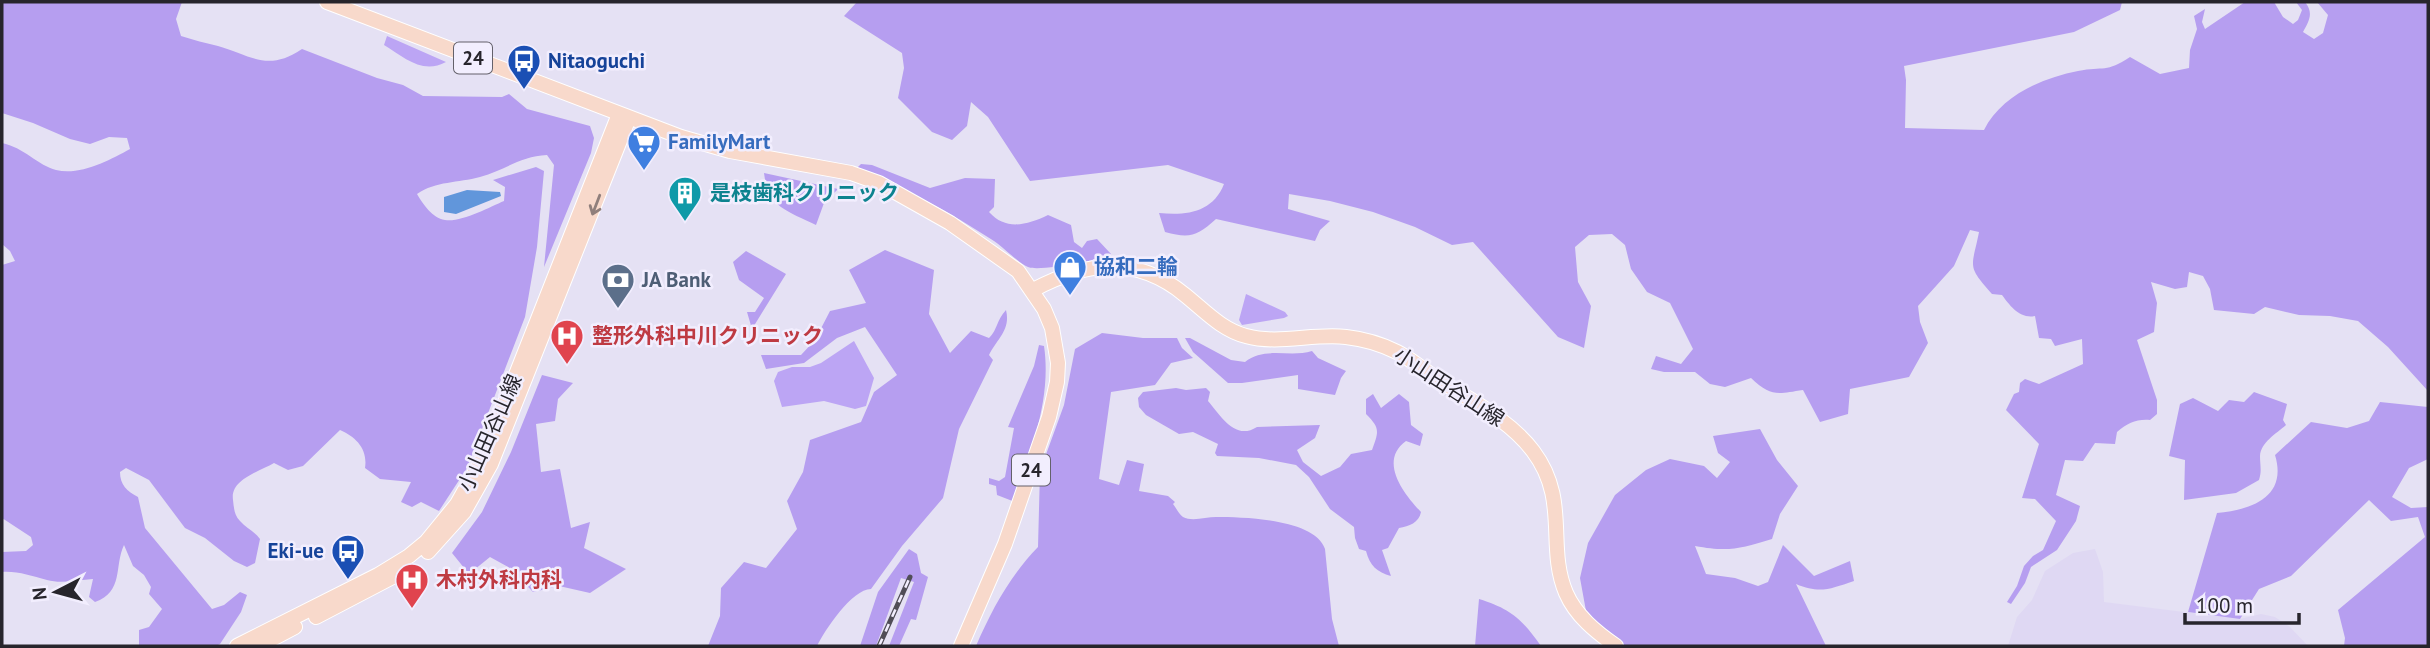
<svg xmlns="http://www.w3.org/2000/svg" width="2430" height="648" font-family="'PT Sans','Noto Sans JP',sans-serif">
<rect width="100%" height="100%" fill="#e5e1f4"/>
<path fill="#dfd8f3" d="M2095 549 2103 572 2104 602 2240 619 2261 614 2275 617 2290 627 2308 646H2008L2017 617 2032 600 2045 571 2073 553Z"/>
<path fill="#bca5f4" d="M387 36 446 62C422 75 404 57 384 45Z
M1246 294 1285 312 1288 316 1284 318 1242 325 1239 320Z
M854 341 874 378 866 406 855 409 824 401 782 407 774 381 778 372 792 367H810L821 363Z"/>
<path fill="#b69ef0" d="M2 2H182L176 19 181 36C193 40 206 43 218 46 252 56 268 72 302 49L377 78 403 85 423 96 502 97 509 94 527 109 590 126 594 138 591 153 544 267 554 165 547 155C521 156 505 170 480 177 458 183 436 181 417 194 423 204 432 218 445 220 460 223 490 207 504 201L505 187 493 180 536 167 544 171 537 247 525 317 467 468 439 511 421 502 412 507 401 502 411 482 380 479 365 468C368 449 356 437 340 430L303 466 288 470 274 463C259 472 230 479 233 500 234 508 234 515 240 521 246 528 254 531 260 539L255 563 247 567 234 561 205 538 185 528 149 480 126 468 120 472C120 485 127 491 138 497L145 528 212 609 224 605 240 592 247 595 241 612 220 644 216 646H139V630L149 627 162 609 149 594 151 587 144 575 133 566 124 545C114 566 124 592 95 602L89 597 93 579C78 580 61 584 47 580 31 576 18 571 2 572V552L26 551 33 545 31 537 2 518V265L15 261 10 251 2 244V143C23 147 39 166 56 170 80 176 110 160 130 149L127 138 109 137 90 144 70 139 33 123 2 113Z
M857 2H2122L2120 10 2074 32 1904 66 1906 80 1905 128 1984 130C2001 96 2042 78 2078 71 2104 66 2106 73 2130 57L2160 74 2189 68 2190 50 2197 29 2194 16 2205 9 2202 22 2205 29 2245 2H2274L2283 17 2293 24 2298 20 2302 10 2296 2H2305C2314 13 2309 21 2303 32L2314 39 2323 33 2328 15 2317 2H2428V391L2388 347 2358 321 2330 316 2299 315 2265 307 2254 314 2214 310 2210 289 2203 276 2189 272 2187 287 2175 289 2151 282 2157 303 2154 332 2137 340 2157 400V414L2150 420C2136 419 2128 423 2117 432L2115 444 2095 443 2083 461 2065 460 2056 495 2080 506 2076 521 2057 550 2031 567 2025 583 2011 604 2007 602 2017 586 2024 566 2033 556 2043 550 2056 521 2035 499 2022 498 2039 444 2006 410 2014 394 2019 392 2020 383 2025 379 2039 384 2083 364 2082 339 2055 346 2051 339 2039 338 2035 316C2020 319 2010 306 2002 295L1992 294C1966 265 1972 268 1979 232L1970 230 1954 266 1918 306 1920 322 1928 343 1909 377 1850 389 1848 414 1820 422 1803 390C1777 394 1771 397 1751 378L1725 387 1710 384 1695 372H1664L1651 369 1656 356 1681 364 1693 349 1670 303 1647 292 1631 269 1625 245 1612 234 1589 235 1575 247 1578 282 1591 306 1584 348 1558 337 1473 242 1452 245 1415 227 1373 212 1330 201 1289 194 1288 209 1330 221 1320 230 1315 241 1216 219C1197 236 1190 239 1165 232L1159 213C1187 216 1213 212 1224 184L1168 165 1030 181 988 117 971 102 967 126 952 140 932 132 898 98 904 68 902 53 844 16Z
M861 164 872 165 930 188 965 178 995 179 994 207 989 212C1006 231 1027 225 1048 215L1071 225 1074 242 1082 248 1087 241 1097 239 1111 254C1102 260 1038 272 1028 267 1020 264 1004 248 994 241 951 213 905 188 857 168Z
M764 173 838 189 824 203 816 225C788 211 768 208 764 173Z
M885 250 934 270 929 314 950 353 971 331 989 338C998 329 996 321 1006 310 1011 330 997 339 989 355L993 360 959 429 943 498 902 546 871 589C852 589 825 630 817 646H708L720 616 721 588 744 562 766 568 797 529 787 501 803 472 810 440 861 422 874 392 897 375 865 327 837 338 804 363 766 369 761 355H801L815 340 830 311 866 303 849 270Z
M746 251 786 274 752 329 747 312H755L764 298 739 280 733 262Z
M1102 333 1143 338H1177L1182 348 1193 358 1171 363 1155 385 1111 392 1099 479 1119 485 1127 460 1144 464 1139 491 1168 496 1175 502 1173 504C1176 508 1179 514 1183 517 1192 522 1206 517 1216 517 1245 517 1315 519 1325 549L1332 619 1339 646H976C992 609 1010 576 1038 547L1040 471 1064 405 1075 349Z
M1185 338H1190L1231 360 1245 362C1264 346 1290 358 1312 351L1318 358 1346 371 1341 378 1335 395 1298 389V375L1242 383H1228L1193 352Z
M1039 345 1044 346C1052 399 1030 452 1015 502L997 495 996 486 989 484V478L999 481 1005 477 1014 428 1008 427 1034 366Z
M542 375 573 383 558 399 555 421 536 424 541 472 560 469 571 528 590 522 584 548 626 569 590 593 559 586 533 592 510 568 490 557 469 574 452 553 482 512 511 452Z
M1176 388 1186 390 1206 388 1210 392 1208 401C1221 416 1235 441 1257 427L1320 425 1315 438 1297 450 1303 462 1321 476 1340 467 1351 454 1372 450C1379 431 1380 428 1366 414V399L1373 394 1381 408 1399 394 1409 402 1411 425 1423 434 1420 446 1406 441C1378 461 1404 494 1421 512 1419 523 1409 526 1399 528L1388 548 1382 550 1391 576C1377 572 1370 566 1366 551L1359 549 1355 538 1354 527 1330 509 1309 477 1296 465 1259 458 1217 456 1215 453 1218 444 1193 432 1179 434 1146 415 1139 407 1138 398 1143 392Z
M2254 392 2287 404 2283 420 2286 425C2276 434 2261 442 2260 456 2260 465 2262 471 2259 480L2236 493 2184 500 2185 460 2169 456 2180 404 2193 398 2218 411 2229 400 2244 402Z
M2380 402 2428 407V459L2409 468 2392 497 2411 508 2428 507V646H2344L2345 638 2338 610 2425 537 2418 517 2391 521 2369 500 2291 576 2259 589 2240 619 2188 612 2217 513C2250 510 2288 498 2275 455L2311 422 2347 428 2369 421Z
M1760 429 1777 460 1798 486 1780 514 1772 539C1740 549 1728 552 1695 546L1706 574 1735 578 1758 586 1768 582 1783 545 1814 576 1850 561 1854 581C1830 589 1820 594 1796 584L1826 646H1625L1598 626 1586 611 1580 578 1588 543 1615 495 1646 470 1670 459 1704 466 1717 478 1730 462 1718 453 1713 436Z
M909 549 917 554 921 573 928 577 916 620 911 619 899 646H889L914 582 901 578 876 646H860L878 592Z
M1479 599C1511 609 1522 619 1541 646H1475Z"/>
<path fill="#6196db" d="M467 190 500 192 501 196 456 214 444 212V197Z"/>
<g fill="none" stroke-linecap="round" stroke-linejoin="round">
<defs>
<path id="major" d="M327 2 681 137 730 151 851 173 879 183 950 223 1018 271 1044 309 1052 328 1058 363 1057 382 1049 417 1005 544 961 646
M1033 290C1087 261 1136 255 1185 295 1205 311 1222 330 1246 336 1278 345 1314 333 1346 337 1364 339 1381 344 1397 352 1411 359 1423 370 1436 378 1469 400 1509 419 1533 451 1570 500 1546 546 1566 593 1576 616 1596 632 1616 646
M428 552 464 512 491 464 629 118
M316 617 404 571
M237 646 378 575 409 556 426 542 457 504 483 458 619 114
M259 646 295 627"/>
</defs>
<use href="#major" stroke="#fff" stroke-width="16"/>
<use href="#major" stroke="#f8d9cb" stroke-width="14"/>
<defs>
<path id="rail" d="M879 646 910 577"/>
</defs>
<use href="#rail" stroke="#504d57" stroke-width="5"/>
<use href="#rail" stroke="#f2eefe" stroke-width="2.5" stroke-dasharray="8" stroke-linecap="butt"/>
</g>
<defs><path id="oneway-shaft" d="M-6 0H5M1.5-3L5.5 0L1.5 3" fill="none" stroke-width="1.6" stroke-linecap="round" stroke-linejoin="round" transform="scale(1.75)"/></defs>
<use stroke="#907f7c" href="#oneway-shaft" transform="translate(596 205) rotate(111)"/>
<defs>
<symbol id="bus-pin" viewBox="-11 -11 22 30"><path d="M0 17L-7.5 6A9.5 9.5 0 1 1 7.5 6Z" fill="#1a4fb4" stroke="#f2eefe"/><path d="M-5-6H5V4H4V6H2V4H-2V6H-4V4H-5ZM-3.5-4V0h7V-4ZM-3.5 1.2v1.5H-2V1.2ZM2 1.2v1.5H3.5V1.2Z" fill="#fff"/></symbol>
<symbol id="supermarket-pin" viewBox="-11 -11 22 30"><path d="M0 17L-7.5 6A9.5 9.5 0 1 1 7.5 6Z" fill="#3f7fe0" stroke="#f2eefe"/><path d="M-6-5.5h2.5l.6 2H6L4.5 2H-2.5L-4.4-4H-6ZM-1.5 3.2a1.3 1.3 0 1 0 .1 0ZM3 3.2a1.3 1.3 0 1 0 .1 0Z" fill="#fff"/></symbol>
<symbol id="building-pin" viewBox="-11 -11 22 30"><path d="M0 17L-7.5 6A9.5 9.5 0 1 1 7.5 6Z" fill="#0f9aa8" stroke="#f2eefe"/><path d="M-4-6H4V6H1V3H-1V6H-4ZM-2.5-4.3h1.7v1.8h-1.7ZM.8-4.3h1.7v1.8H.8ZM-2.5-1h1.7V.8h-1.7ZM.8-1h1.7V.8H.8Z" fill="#fff"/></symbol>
<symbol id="shop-pin" viewBox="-11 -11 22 30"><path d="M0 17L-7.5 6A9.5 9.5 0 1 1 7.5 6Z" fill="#3f7fe0" stroke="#f2eefe"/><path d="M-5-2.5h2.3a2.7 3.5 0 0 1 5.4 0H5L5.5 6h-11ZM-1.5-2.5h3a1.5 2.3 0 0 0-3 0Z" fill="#fff"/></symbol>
<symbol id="bank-pin" viewBox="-11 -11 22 30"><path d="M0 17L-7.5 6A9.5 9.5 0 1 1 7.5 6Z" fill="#5c6f8a" stroke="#f2eefe"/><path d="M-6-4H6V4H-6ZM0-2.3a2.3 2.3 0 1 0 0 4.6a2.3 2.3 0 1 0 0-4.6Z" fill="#fff"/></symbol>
<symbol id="hospital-pin" viewBox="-11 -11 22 30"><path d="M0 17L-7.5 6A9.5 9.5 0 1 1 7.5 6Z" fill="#e0444e" stroke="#f2eefe"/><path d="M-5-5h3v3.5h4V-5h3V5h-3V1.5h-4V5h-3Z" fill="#fff"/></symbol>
</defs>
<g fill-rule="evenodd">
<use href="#bus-pin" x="505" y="42" width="38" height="52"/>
<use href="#supermarket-pin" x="625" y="123" width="38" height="52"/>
<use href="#building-pin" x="666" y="174" width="38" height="52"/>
<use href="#shop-pin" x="1051" y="248" width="38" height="52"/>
<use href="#bank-pin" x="599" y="261" width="38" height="52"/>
<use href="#hospital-pin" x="548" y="317" width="38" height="52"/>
<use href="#bus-pin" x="329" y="532" width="38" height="52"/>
<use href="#hospital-pin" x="393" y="561" width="38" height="52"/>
</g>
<g text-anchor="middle" stroke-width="5" stroke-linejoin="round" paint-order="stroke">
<g fill="#f2eefe" stroke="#64616b" stroke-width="2">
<rect x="454" y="42.5" width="38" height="31" rx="5"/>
<rect x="1012" y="454.5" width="38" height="31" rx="5"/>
</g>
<g font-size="19" font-weight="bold" fill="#27252c">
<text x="473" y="65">24</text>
<text x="1031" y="477">24</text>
</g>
<g font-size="21" font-weight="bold" fill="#164399" stroke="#f2eefe" text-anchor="start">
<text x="548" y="68">Nitaoguchi</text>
<text x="324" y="558" text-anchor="end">Eki-ue</text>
</g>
<g font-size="21" font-weight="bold" fill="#366cbe" stroke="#f2eefe" text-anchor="start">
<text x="668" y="149">FamilyMart</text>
<text x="1094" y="274">協和二輪</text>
</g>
<g font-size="21" font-weight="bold" fill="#0d838f" stroke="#f2eefe" text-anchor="start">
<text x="710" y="200">是枝歯科クリニック</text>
</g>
<g font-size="21" font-weight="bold" fill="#4e5e75" stroke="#f2eefe" text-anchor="start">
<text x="642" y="287">JA Bank</text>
</g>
<g font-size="21" font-weight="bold" fill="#be3a42" stroke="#f2eefe" text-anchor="start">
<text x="592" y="343">整形外科中川クリニック</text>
<text x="436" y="587">木村外科内科</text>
</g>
<g font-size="21" fill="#27252c" stroke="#f2eefe">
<text transform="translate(1449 387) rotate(33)" y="7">小山田谷山線</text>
<text transform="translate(490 433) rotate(-66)" y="7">小山田谷山線</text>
</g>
</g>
<rect width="2430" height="648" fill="none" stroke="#27252c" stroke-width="7"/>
<g transform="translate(56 592) rotate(264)" stroke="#f2eefe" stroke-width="5" paint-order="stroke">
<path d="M0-5L12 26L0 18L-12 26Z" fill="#27252c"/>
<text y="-10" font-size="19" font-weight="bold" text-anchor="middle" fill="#27252c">N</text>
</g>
<path d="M2185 613v10h114v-10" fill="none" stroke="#27252c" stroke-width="3.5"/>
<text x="2196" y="613" font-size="21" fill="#27252c" stroke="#f2eefe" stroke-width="5" paint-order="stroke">100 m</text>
</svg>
